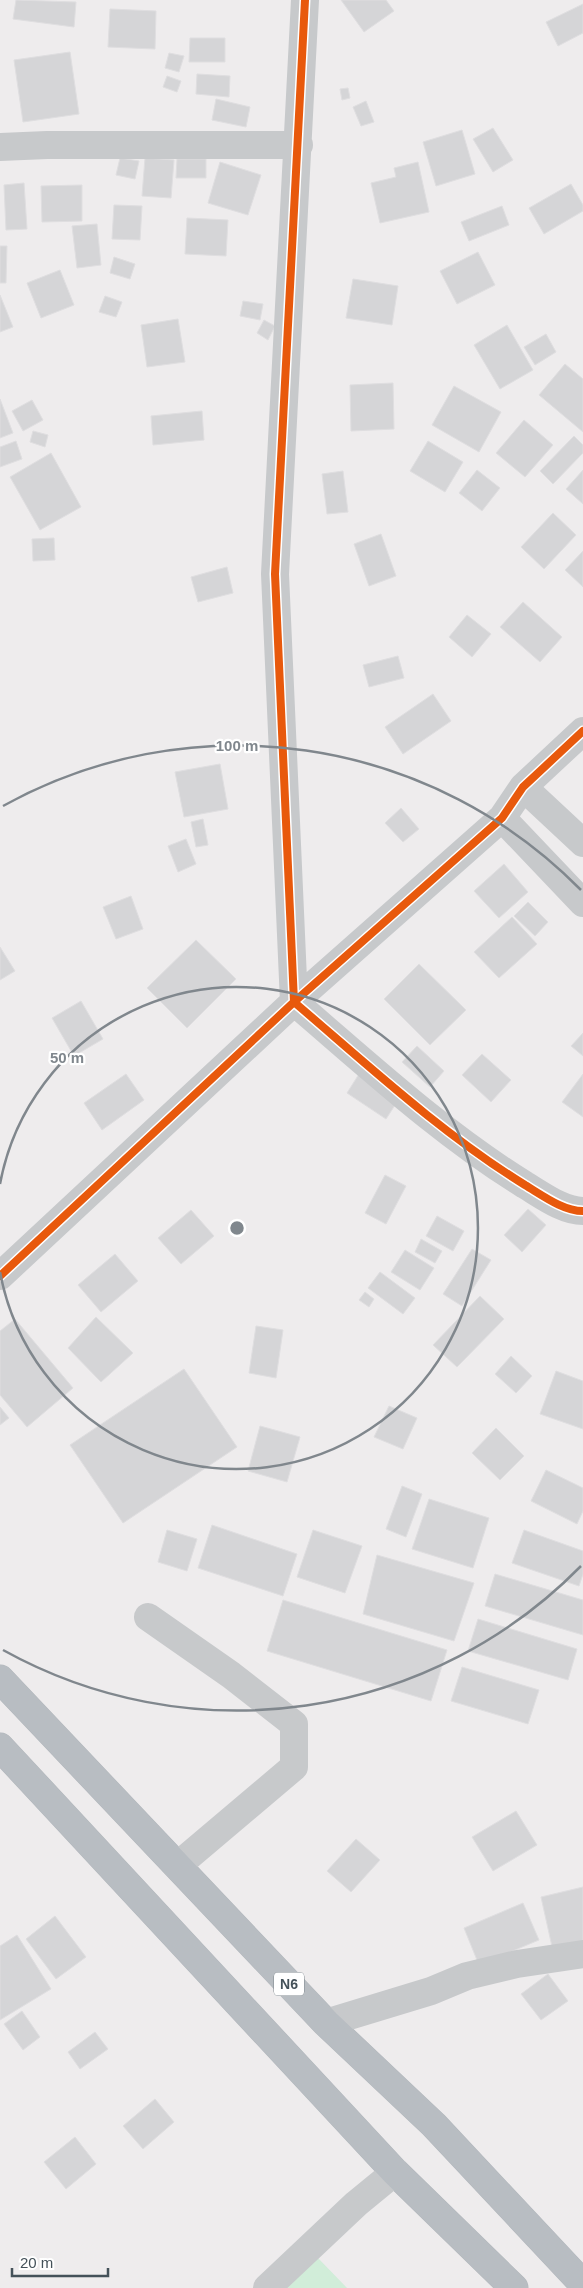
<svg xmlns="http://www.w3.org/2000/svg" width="583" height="2288" font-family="Arial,sans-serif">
<rect width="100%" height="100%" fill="#eeeced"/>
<path fill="#d1edd9" d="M316 2256 347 2288H283Z"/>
<path fill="#d5d5d7" stroke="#dfdee0" d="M16 0 76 2 74 27 13 19Z
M341 0H386L394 11 364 32Z
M583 4V33L558 46 546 22Z
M110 9 156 11 155 49 108 47Z
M190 38H225V62H189Z
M70 52 79 114 23 122 14 60Z
M169 53 184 56 179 72 165 68Z
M197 74 230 76 229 97 196 94Z
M167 76 181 81 177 92 163 87Z
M348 88 350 98 342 100 340 89Z
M216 99 250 107 246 127 212 120Z
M366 101 374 122 361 126 353 107Z
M493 128 513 160 493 172 473 139Z
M462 130 475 174 436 186 423 142Z
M120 158 139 161 135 179 116 175Z
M145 158 174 160 171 198 142 196Z
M177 159H206V178H176Z
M220 162 261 175 248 215 208 203Z
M418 162 429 212 380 223 371 183 396 177 394 168Z
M24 183 27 229 6 230 4 185Z
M571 184 583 205V211L544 234 529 208Z
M82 185V221L42 222 41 186Z
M114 205 142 206 140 240 112 239Z
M502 206 509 225 469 241 461 222Z
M187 218 228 220 226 256 185 254Z
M97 224 101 265 77 268 72 226Z
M0 246H7L6 283H0Z
M478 252 495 285 457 304 440 271Z
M114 257 135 264 130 279 110 273Z
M60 270 74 305 41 318 27 283Z
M353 279 398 286 392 325 346 318Z
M0 295 13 327 0 332Z
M105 296 122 302 116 317 99 312Z
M243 301 263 304 260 320 240 316Z
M178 319 185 362 147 367 141 325Z
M264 320 275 326 268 340 257 333Z
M507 325 533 370 500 389 474 345Z
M546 334 556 352 535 365 524 347Z
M565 364 583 379V432L539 395Z
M393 383 394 429 351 431 350 385Z
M454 386 501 412 479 452 432 425Z
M0 399 13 433 0 438Z
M32 400 43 420 23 431 12 411Z
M202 411 204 440 153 445 151 416Z
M524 420 553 445 525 477 496 453Z
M33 431 48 435 45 447 30 442Z
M574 436 583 445V453L553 484 540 471Z
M16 441 22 459 0 467V447Z
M428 441 463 462 445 492 410 471Z
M51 453 81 507 40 530 10 477Z
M477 470 500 488 482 511 459 493Z
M583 470V504L566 489Z
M343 471 348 512 327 514 322 474Z
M553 513 576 535 544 569 521 547Z
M381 534 396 576 369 586 354 544Z
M54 538 55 560 33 561 32 539Z
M583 551V587L565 570Z
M227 567 233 593 198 602 191 577Z
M523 602 562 637 540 662 500 627Z
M467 615 491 634 472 657 449 637Z
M398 656 404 678 369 687 363 665Z
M433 694 451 721 403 754 385 727Z
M220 764 228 809 184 817 175 772Z
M401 808 419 829 403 842 385 823Z
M203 819 208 845 196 847 191 822Z
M186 839 196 864 178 872 168 846Z
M504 864 528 892 499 918 474 891Z
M131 896 143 929 116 939 103 907Z
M528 902 548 922 535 936 514 916Z
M512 917 537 944 499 978 474 952Z
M196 940 236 979 187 1028 147 988Z
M0 947 15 971 0 980Z
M419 964 466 1010 430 1045 384 999Z
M81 1001 103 1039 74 1056 52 1018Z
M583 1033V1056L571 1046Z
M417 1046 444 1071 430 1087 402 1062Z
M482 1054 511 1080 491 1102 462 1075Z
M126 1074 144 1100 102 1130 84 1103Z
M359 1074 399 1099 386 1119 347 1093Z
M583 1074V1117L562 1102Z
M385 1175 406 1186 386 1224 365 1213Z
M528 1209 546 1225 522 1252 504 1235Z
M191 1210 214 1236 181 1264 158 1238Z
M437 1216 464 1231 453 1251 426 1236Z
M421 1239 442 1251 435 1263 415 1252Z
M472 1249 491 1260 462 1306 443 1294Z
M405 1250 434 1268 420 1290 391 1272Z
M115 1254 138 1281 101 1312 78 1285Z
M380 1272 415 1298 403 1314 368 1288Z
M365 1292 374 1299 369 1307 359 1300Z
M480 1296 504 1319 457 1367 433 1345Z
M96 1317 133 1353 101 1382 68 1348Z
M15 1319 73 1388 27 1427 0 1395V1331Z
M256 1326 283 1330 276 1378 249 1373Z
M511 1356 532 1376 516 1393 495 1374Z
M184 1369 237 1447 123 1523 70 1445Z
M556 1371 583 1381V1429L540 1414Z
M389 1406 417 1418 403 1449 374 1437Z
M0 1407 9 1418 0 1425Z
M260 1426 300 1437 287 1482 248 1471Z
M496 1428 524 1456 500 1480 472 1453Z
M546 1470 583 1488V1511L577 1524 531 1501Z
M402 1486 422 1494 406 1537 386 1529Z
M429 1499 489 1518 473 1568 412 1549Z
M212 1525 297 1554 283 1596 198 1568Z
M167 1530 197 1539 187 1571 158 1562Z
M313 1530 362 1546 345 1593 297 1577Z
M524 1530 583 1551V1574L579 1586 512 1563Z
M377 1555 474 1583 454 1641 363 1614Z
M495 1574 583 1600V1635L485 1606Z
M283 1600 447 1650 431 1701 267 1651Z
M478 1619 577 1649 568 1680 468 1651Z
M462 1667 539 1690 528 1724 451 1701Z
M516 1811 537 1845 493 1871 472 1837Z
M356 1839 380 1860 351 1892 327 1871Z
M583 1887V1944L553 1951 541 1897Z
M523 1903 539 1940 479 1965 464 1928Z
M55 1916 86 1957 56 1979 26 1939Z
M17 1935 51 1989 0 2020V1946Z
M548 1974 568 2001 541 2020 521 1994Z
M22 2011 40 2037 23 2050 4 2024Z
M95 2032 108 2049 80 2069 68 2052Z
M155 2099 174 2122 143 2149 123 2126Z
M75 2137 96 2164 66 2189 44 2162Z"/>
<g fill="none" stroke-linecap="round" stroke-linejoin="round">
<defs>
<path id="highway" d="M0 1679 326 2023 434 2125 583 2284
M0 1747 395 2172 514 2288"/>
</defs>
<use href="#highway" stroke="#b2b7bc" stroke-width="29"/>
<path stroke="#c7c9cb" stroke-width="28" d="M305 0 275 574 294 1002C369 1066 441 1133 525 1185 542 1195 563 1211 583 1211
M0 147 47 145H299
M523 787 583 843
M502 818 583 903
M0 1276 294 1002 502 818 523 787 583 731
M148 1617 231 1675 294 1724V1767L177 1866
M326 2023 431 1991 467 1976 517 1964 583 1954
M267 2288 356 2204 395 2172"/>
<use href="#highway" stroke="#b8bdc2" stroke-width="28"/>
<defs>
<path id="cycleway" d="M305 0 275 574 294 1002C369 1066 441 1133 525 1185 542 1195 563 1211 583 1211
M0 1276 294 1002 502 818 523 787 583 731"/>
</defs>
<use href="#cycleway" stroke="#fff" stroke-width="11"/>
<use href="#cycleway" stroke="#e8590c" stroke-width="8"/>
</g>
<g fill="none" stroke="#80878d" stroke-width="2.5">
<path d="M0 1184A241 241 0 1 1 0 1272"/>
<path d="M581 1566A482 482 0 0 1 3 1650M3 806A482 482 0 0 1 581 890"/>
</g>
<g text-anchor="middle" stroke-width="4.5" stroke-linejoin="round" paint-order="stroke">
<rect fill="#fff" stroke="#7c858b" stroke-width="1" x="274" y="1972.5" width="30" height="23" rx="4"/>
<g font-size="14" font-weight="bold" fill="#445159">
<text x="289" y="1989">N6</text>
</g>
</g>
<circle cx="237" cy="1228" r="8" fill="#80878d" stroke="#fff" stroke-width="2.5"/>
<g font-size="15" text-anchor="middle" font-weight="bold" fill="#80878d" stroke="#fff" stroke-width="4.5" stroke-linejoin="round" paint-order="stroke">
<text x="237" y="751">100 m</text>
<text x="67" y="1063">50 m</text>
</g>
<path d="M12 2268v8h96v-8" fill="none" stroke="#445159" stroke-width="2.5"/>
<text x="20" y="2268" font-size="15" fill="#445159" stroke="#ffffff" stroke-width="4" paint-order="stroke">20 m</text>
</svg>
